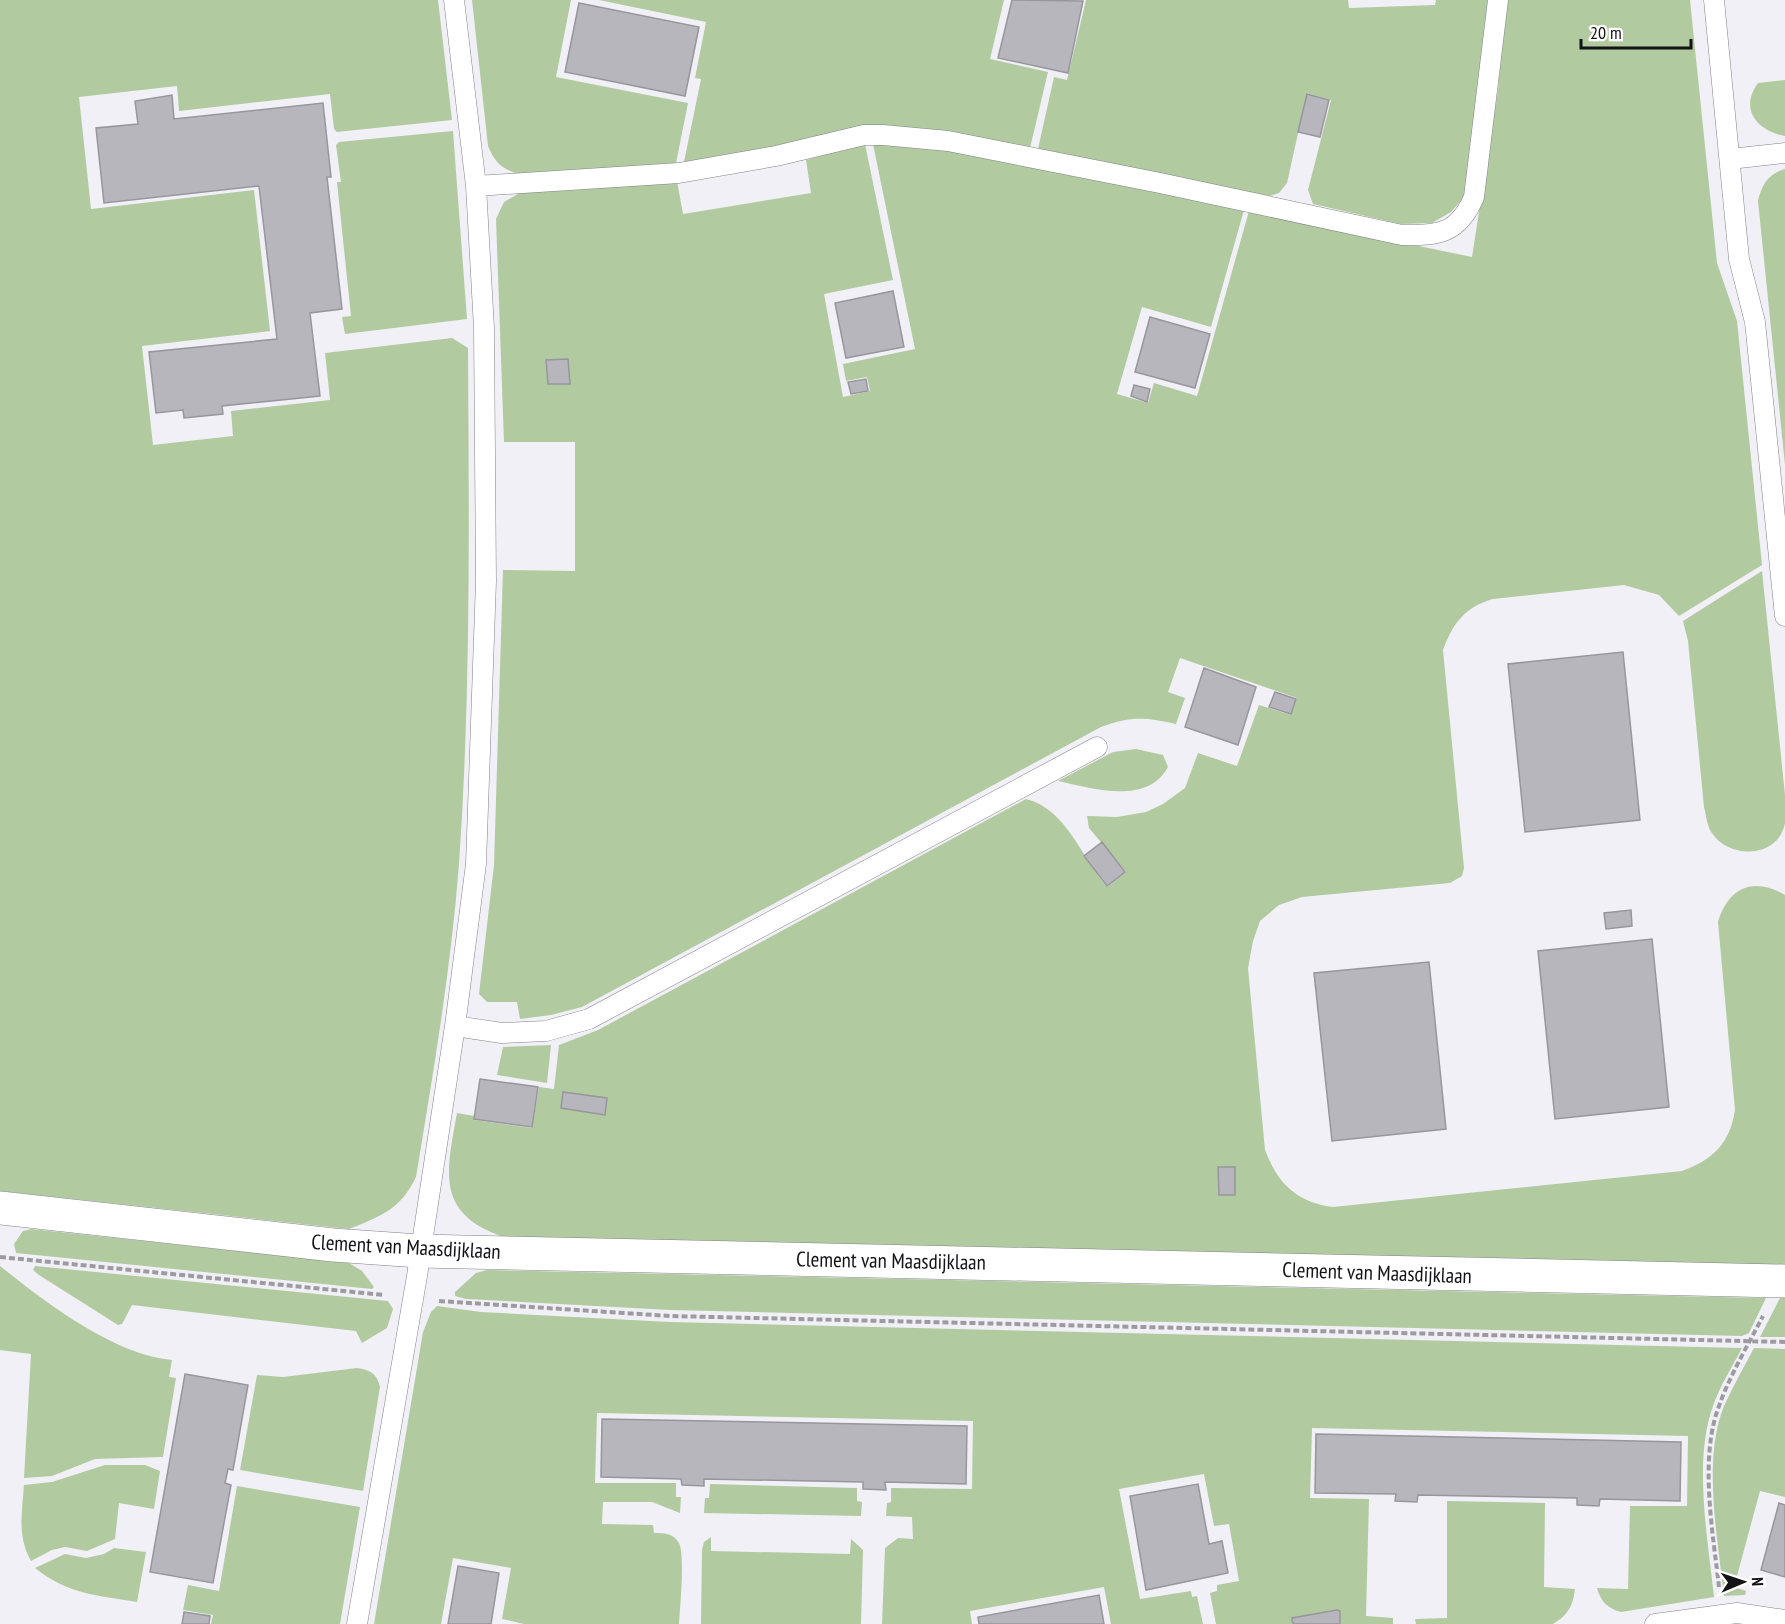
<svg xmlns="http://www.w3.org/2000/svg" width="1785" height="1624" font-family="'PT Sans Narrow',sans-serif">
<rect width="100%" height="100%" fill="#f2f0f7"/>
<path fill="#b1ca9f" d="M0 0H438L452 120 337 132 334 129 330 94 179 111 177 86 79 97 91 209 254 190 270 331 142 346 153 445 233 436 231 411 330 400 325 353 452 338 468 348C469 520 471 692 459 864 451 969 433 1074 416 1177 400 1210 381 1216 349 1229L0 1191Z
M472 0H571L556 77 688 103 676 163 519 174C502 169 495 163 488 146Z
M599 0H1004L990 59 1048 72 1030 148 950 132 883 125 863 126 775 147 684 162 701 79 695 78 706 22Z
M1086 0H1348L1349 8 1435 5 1436 0H1488L1480 88 1465 196 1451 212 1432 223 1401 224 1313 204 1308 190 1331 100 1307 93 1287 183 1279 193 1270 196 1038 149 1054 77 1067 80Z
M1506 0H1690L1717 263 1737 321 1762 565 1679 616 1659 595 1624 585 1493 599C1465 607 1453 623 1443 650L1464 868 1462 876 1450 883 1302 897 1279 905 1260 921 1253 941 1248 968 1265 1150C1278 1184 1297 1202 1333 1207L1682 1171C1713 1160 1730 1143 1735 1110L1718 922C1728 888 1753 876 1785 895V1265L507 1238C435 1215 446 1174 457 1113L474 1116V1120L532 1128 539 1087 554 1089 559 1045 598 1030 1026 799C1067 809 1082 859 1107 887L1126 872 1089 828 1087 816 1117 817 1146 812 1163 804 1185 788 1198 753 1237 766 1259 705 1291 715 1297 698 1180 658 1168 692 1185 698 1176 724C1145 717 1131 716 1101 727L582 1007 551 1015 520 1019 517 1002H487L479 994 494 865 503 570 575 571V442H504L496 219 504 202 521 192 677 181 683 214 811 193 806 160 865 144 893 280 824 294 843 397 870 391 867 377 846 381 843 364 915 349 873 144 946 150 1244 210 1211 327 1142 307 1117 394 1148 403 1154 383 1197 396 1249 211 1472 257 1498 90Z
M1785 80V136C1757 131 1739 109 1758 83Z
M453 131 467 319 345 334 342 317 351 316 337 182H341L336 145 339 142Z
M1785 169V465L1758 201C1762 184 1768 174 1785 169Z
M1762 571 1785 795C1785 804 1785 814 1785 823 1779 858 1729 860 1712 833 1707 827 1706 814 1704 807L1688 641 1683 621Z
M1136 749 1163 755 1168 767C1147 806 1091 788 1058 781L1113 752Z
M551 1045 547 1083 497 1075 503 1047Z
M31 1229 349 1263 362 1271 374 1287 372 1289 16 1253 14 1244 23 1231Z
M0 1266C45 1302 114 1355 172 1360L169 1377 176 1378 163 1457 95 1459 52 1476 24 1478 31 1354 0 1350Z
M35 1266 388 1301 393 1309 387 1328 362 1343 356 1331 132 1305 122 1324 118 1325 39 1275 33 1270Z
M487 1270 1766 1298 1749 1333 1742 1336 670 1310 466 1299 455 1296V1292L476 1273Z
M1780 1298H1785V1337H1760Z
M437 1306 481 1312 669 1322 1742 1348C1732 1367 1720 1386 1713 1406 1693 1460 1708 1540 1714 1597L1621 1612C1607 1608 1601 1602 1597 1588L1628 1589 1630 1506H1687L1688 1436 1312 1428 1310 1498 1369 1499 1366 1616 1393 1618V1624H1216L1210 1593 1217 1591V1585L1239 1581 1229 1524 1214 1526 1204 1474 1119 1489 1140 1599 1191 1591 1192 1597 1197 1596 1203 1624H1111L1104 1587 970 1611 972 1624H882L885 1548 898 1538 913 1539 912 1517 886 1516 887 1503 891 1502V1488L972 1489 973 1421 597 1413 595 1483H676V1497H681L680 1513 652 1502H603L602 1524 653 1525 654 1533C664 1533 673 1533 679 1543 685 1554 680 1609 679 1624H524L502 1619 511 1568 453 1558 441 1624H374L423 1332 431 1312Z
M1754 1348 1785 1349V1497L1760 1491 1734 1587 1746 1591 1745 1595 1724 1596C1718 1539 1702 1460 1724 1406 1733 1386 1744 1367 1754 1348Z
M357 1368C371 1370 377 1374 380 1387L363 1491 240 1470 257 1375 283 1377Z
M105 1465H145L160 1471 154 1509 119 1503 115 1539 87 1551 65 1547 52 1550 31 1561C17 1536 22 1513 24 1485L52 1482Z
M710 1484 857 1488V1501L862 1502 861 1516 704 1513 705 1498H709Z
M237 1486 360 1507 340 1624H211L213 1615 183 1610 188 1585 219 1591Z
M1447 1501 1545 1503 1544 1587 1575 1589C1573 1606 1568 1615 1553 1624H1416L1415 1619 1447 1618Z
M711 1537V1551L850 1554 851 1539 863 1550 861 1624H701L702 1550 704 1542Z
M114 1548 146 1552 137 1602C97 1595 69 1595 35 1568L65 1554 86 1558 104 1554Z"/>
<path fill="#b8b6bd" stroke="#97969d" stroke-width="1.5" d="M1012 0 1083 1 1068 73 998 58Z
M579 3 699 27 685 96 565 72Z
M1307 94 1329 100 1320 137 1298 132Z
M172 95 174 119 323 103 331 177H327L342 309 310 313 320 396 222 406 223 414 184 418 183 410 156 413 149 352 277 339 259 186 104 203 96 128 138 124 135 101Z
M893 291 904 347 846 358 835 303Z
M1150 317 1210 334 1195 388 1135 372Z
M568 359 570 384H548L546 360Z
M866 379 868 391 851 394 848 382Z
M1134 385 1150 389 1147 402 1131 396Z
M1623 652 1640 820 1525 832 1508 664Z
M1204 668 1256 687 1238 745 1185 727Z
M1275 692 1296 699 1291 714 1269 707Z
M1102 842 1125 872 1107 886 1084 856Z
M1631 910 1632 926 1606 929 1604 913Z
M1652 939 1669 1107 1555 1119 1538 951Z
M1429 962 1446 1129 1332 1141 1314 973Z
M480 1079 538 1087 532 1127 474 1119Z
M563 1092 607 1098 605 1115 561 1108Z
M1218 1167H1235V1195H1219Z
M185 1374 248 1385 233 1470 228 1469 225 1483 231 1485 213 1583 150 1572Z
M602 1419 967 1426 966 1484 885 1482 886 1490 863 1489V1482L704 1479V1486L682 1485 681 1479 601 1477Z
M1316 1434 1681 1442 1680 1501 1600 1499 1599 1506 1577 1505V1498L1418 1495 1417 1502 1395 1501 1396 1494 1315 1493Z
M1198 1484 1209 1544 1222 1541 1228 1573 1146 1590 1130 1496Z
M1779 1503 1785 1505V1577L1761 1570Z
M458 1566 499 1573 491 1624H448Z
M1099 1595 1104 1624H979L978 1617Z
M1337 1610 1340 1611V1624H1294L1292 1621V1618Z
M184 1612 210 1616 209 1624H182Z"/>
<g fill="none" stroke-linecap="round" stroke-linejoin="round">
<defs>
<path id="lane" d="M1714 0 1739 259 1755 322 1785 616
M1730 159 1785 153
M476 186 679 173 776 156 864 135H883L948 141 1160 183 1402 235C1439 236 1459 233 1474 197L1498 0
M455 1026 502 1033 546 1031 589 1019 1097 747
M357 1624 417 1276 455 1026 476 864 486 581 484 328 476 186 454 0
M1655 1624 1737 1613 1785 1620"/>
<path id="street" d="M0 1208 333 1245 419 1251 1785 1281"/>
</defs>
<use href="#lane" stroke="#828187" stroke-width="21"/>
<use href="#street" stroke="#828187" stroke-width="34"/>
<path stroke="#9d9ba1" stroke-width="4" stroke-dasharray="6 3" stroke-linecap="butt" d="M0 1257 384 1295
M439 1301 670 1316 1785 1342
M1719 1587C1713 1533 1699 1458 1719 1406 1730 1375 1748 1345 1763 1316"/>
<use href="#lane" stroke="#fff" stroke-width="20"/>
<use href="#street" stroke="#fff" stroke-width="33"/>
</g>
<g text-anchor="middle" stroke-width="5" stroke-linejoin="round" paint-order="stroke">
<g font-size="21" fill="#131215" stroke="#fff">
<text transform="translate(406 1247) rotate(3)" y="7">Clement van Maasdijklaan</text>
<text transform="translate(891 1261) rotate(1)" y="7">Clement van Maasdijklaan</text>
<text transform="translate(1377 1273) rotate(2)" y="7">Clement van Maasdijklaan</text>
</g>
</g>
<g transform="translate(1743 1582) rotate(88)" stroke="#ffffff" stroke-width="4.5" paint-order="stroke">
<path d="M0-4.5L10 22L0 15L-10 22Z" fill="#131215"/>
<text y="-9" font-size="16" font-weight="bold" text-anchor="middle" fill="#131215">N</text>
</g>
<path d="M1581 39v9h110v-9" fill="none" stroke="#131215" stroke-width="3"/>
<text x="1590" y="39" font-size="18" fill="#131215" stroke="#ffffff" stroke-width="4.5" paint-order="stroke">20 m</text>
</svg>
